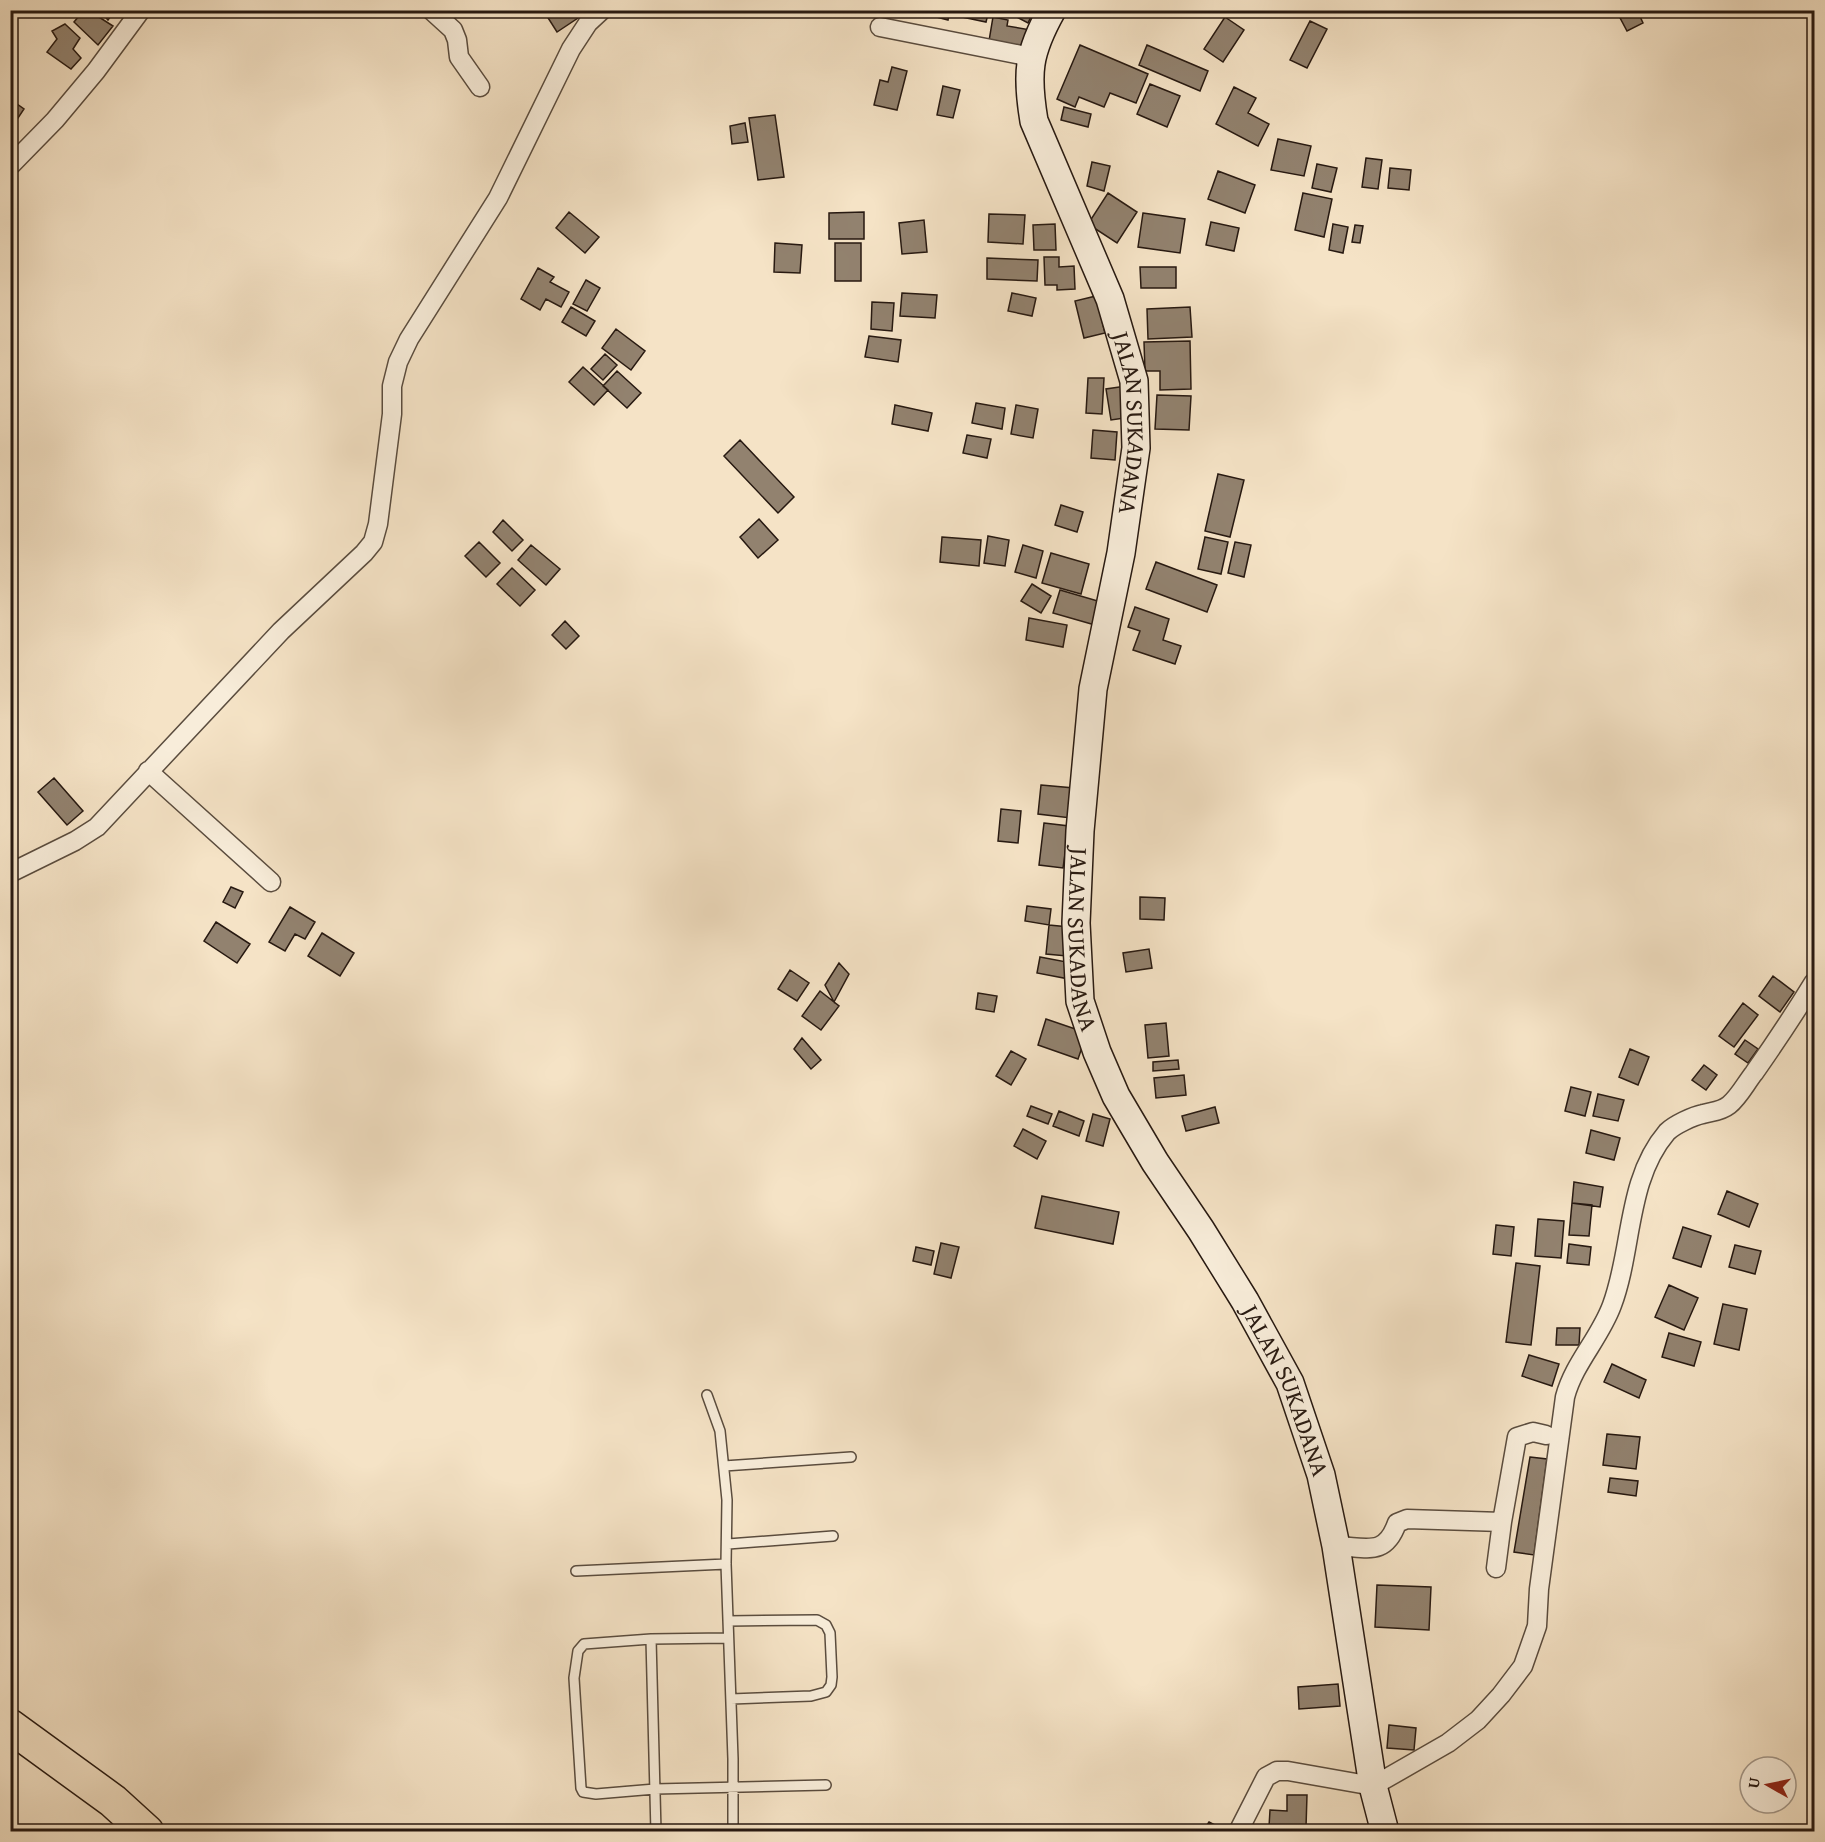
<svg xmlns="http://www.w3.org/2000/svg" width="1825" height="1842" font-family="'Gentium Book Plus',serif">
<rect width="100%" height="100%" fill="#f5e3c6"/>
<filter id="stains"><feTurbulence type="fractalNoise" baseFrequency=".00333" numOctaves="4"/><feColorMatrix values="0 0 0 0 .2 0 0 0 0 .09 0 0 0 0 .02 0 0 0 .5 -.17"/></filter>
<radialGradient id="worn" r=".72"><stop offset=".6" stop-color="#630" stop-opacity="0"/><stop offset="1" stop-color="#630" stop-opacity=".3"/></radialGradient>
<path fill="#92826f" stroke="#271911" stroke-width="1.5" d="M84 10H88L113 26 98 45 74 22Z
M99 10H115L108 20Z
M548 10H586L587 12 557 32 545 13Z
M910 10H950L948 20Z
M959 10H989L986 22 957 16Z
M1010 10H1034L1028 23 1009 13Z
M1625 10H1637L1643 23 1627 31 1618 14Z
M993 17 1008 20 1007 26 1031 30 1028 48 989 41Z
M1225 17 1244 30 1223 62 1204 49Z
M1310 21 1327 29 1307 68 1290 60Z
M65 24 80 38 73 49 81 58 71 69 47 52 57 39 52 31Z
M1080 45 1148 74 1136 103 1110 93 1104 107 1079 97 1075 107 1057 99Z
M1147 45 1208 71 1200 91 1139 65Z
M892 67 907 71 897 110 874 105 880 80 888 82Z
M1150 84 1180 96 1167 127 1137 114Z
M943 86 960 90 953 118 937 115Z
M1234 87 1256 98 1248 113 1269 124 1258 146 1216 124Z
M10 99 24 109 10 130Z
M1064 107 1091 114 1088 127 1061 120Z
M775 115 784 177 758 180 749 118Z
M745 123 748 142 732 144 730 126Z
M1278 139 1311 146 1304 176 1271 170Z
M1366 158 1382 160 1378 189 1362 187Z
M1092 162 1110 166 1104 191 1087 186Z
M1317 164 1337 168 1331 192 1312 188Z
M1390 168 1411 170 1409 190 1388 188Z
M1218 171 1255 185 1245 213 1208 199Z
M1108 193 1137 212 1117 243 1088 224Z
M1303 193 1332 199 1324 237 1295 230Z
M569 212 599 237 585 253 556 228Z
M864 212V239H829V213Z
M1143 213 1185 219 1180 253 1138 247Z
M989 214 1025 215 1023 244 988 242Z
M924 220 927 252 902 254 899 223Z
M1211 222 1239 228 1234 251 1206 245Z
M1055 224 1056 250H1034L1033 225Z
M1333 224 1348 227 1343 253 1329 250Z
M1355 225 1363 226 1360 243 1352 242Z
M775 243 802 245 800 273 774 272Z
M835 243H861V281H835Z
M1044 257H1059V267L1074 266 1075 289 1057 290V285H1045Z
M987 258 1038 260 1037 281 987 279Z
M1140 267H1176V288H1141Z
M538 268 554 277 550 282 569 292 561 307 546 299 540 310 521 299Z
M586 280 600 288 587 311 573 304Z
M902 293 937 295 935 318 900 316Z
M1012 293 1036 298 1032 316 1008 311Z
M1096 296 1105 333 1084 338 1075 301Z
M872 302 894 303 892 331 871 329Z
M571 307 595 321 586 336 562 322Z
M1190 307 1192 337 1148 339 1147 309Z
M616 329 645 351 631 370 602 348Z
M869 336 901 340 898 362 865 357Z
M1190 341 1191 389 1160 390V371H1145L1144 342Z
M605 354 617 365 603 380 591 369Z
M583 367 608 390 594 405 569 382Z
M617 371 641 393 627 408 603 386Z
M1088 378H1104L1102 414 1086 413Z
M1126 386 1131 417 1111 420 1106 389Z
M1157 395 1191 396 1189 430 1155 429Z
M976 403 1005 408 1002 429 972 423Z
M895 405 932 413 928 431 892 424Z
M1016 405 1038 409 1033 438 1011 434Z
M1093 430 1117 432 1115 460 1091 458Z
M967 435 991 439 987 458 963 453Z
M740 440 794 497 778 513 724 456Z
M1218 474 1244 480 1230 537 1205 531Z
M1061 505 1083 512 1077 532 1055 525Z
M759 519 778 540 758 558 740 537Z
M503 520 523 540 512 551 493 532Z
M988 536 1009 540 1005 566 984 563Z
M942 537 981 540 979 566 940 562Z
M1205 537 1228 542 1221 574 1198 569Z
M479 542 500 563 486 577 465 556Z
M1235 542 1251 545 1244 577 1228 573Z
M531 545 560 569 546 585 518 560Z
M1023 545 1043 551 1036 578 1015 572Z
M1051 553 1089 564 1081 594 1042 583Z
M1156 562 1217 585 1207 612 1146 589Z
M512 568 535 590 520 606 497 584Z
M1032 584 1051 596 1041 613 1021 601Z
M1060 590 1108 604 1102 627 1053 613Z
M1135 607 1169 619 1163 640 1181 646 1175 664 1133 650 1140 631 1128 627Z
M1029 618 1067 625 1063 647 1026 640Z
M565 621 579 636 566 649 552 635Z
M54 778 83 811 67 825 38 792Z
M1041 785 1074 788 1071 818 1038 814Z
M1001 809 1021 811 1018 843 998 841Z
M1044 823 1069 826 1063 868 1039 865Z
M231 887 243 892 235 908 223 902Z
M1140 897 1165 898 1164 920 1140 919Z
M1027 906 1051 909 1049 925 1025 921Z
M290 907 315 922 305 939 295 934 285 951 269 942Z
M216 922 250 944 237 963 204 941Z
M1049 925 1069 927 1067 956 1046 954Z
M322 933 354 953 340 976 308 956Z
M1149 949 1152 968 1126 972 1123 953Z
M1040 957 1072 963 1069 979 1037 973Z
M839 963 849 974 834 1002 825 985Z
M790 970 809 983 797 1001 778 989Z
M1773 976 1794 992 1780 1012 1759 996Z
M820 991 839 1006 821 1030 802 1016Z
M978 993 997 996 994 1012 976 1009Z
M1743 1003 1758 1015 1734 1047 1719 1036Z
M1046 1019 1087 1033 1078 1059 1038 1045Z
M1166 1023 1169 1056 1148 1058 1145 1025Z
M802 1038 821 1060 811 1069 794 1049Z
M1745 1040 1758 1049 1748 1063 1735 1054Z
M1630 1049 1649 1057 1638 1085 1619 1077Z
M1011 1051 1026 1059 1011 1085 996 1076Z
M1178 1060 1179 1069 1153 1071V1062Z
M1704 1065 1717 1075 1706 1090 1692 1080Z
M1184 1075 1186 1095 1156 1098 1154 1078Z
M1571 1087 1591 1092 1585 1116 1565 1111Z
M1598 1094 1624 1100 1618 1121 1593 1116Z
M1031 1106 1052 1114 1048 1124 1027 1116Z
M1215 1107 1219 1123 1186 1131 1182 1116Z
M1059 1111 1084 1121 1079 1136 1053 1126Z
M1093 1114 1110 1119 1103 1146 1086 1141Z
M1023 1129 1046 1141 1037 1159 1014 1146Z
M1591 1130 1620 1138 1614 1160 1586 1153Z
M1574 1182 1603 1187 1600 1207 1572 1203Z
M1727 1191 1758 1204 1749 1227 1718 1214Z
M1042 1196 1119 1212 1113 1244 1035 1228Z
M1572 1203 1592 1205 1589 1236 1569 1235Z
M1538 1219 1564 1221 1561 1258 1535 1256Z
M1496 1225 1514 1227 1511 1256 1493 1254Z
M1683 1227 1711 1236 1701 1267 1673 1258Z
M941 1243 959 1247 951 1278 934 1274Z
M1569 1244 1591 1247 1589 1265 1567 1263Z
M1735 1245 1761 1251 1755 1274 1729 1267Z
M916 1247 934 1251 931 1265 913 1261Z
M1516 1263 1540 1266 1531 1345 1506 1342Z
M1669 1285 1698 1298 1684 1330 1655 1317Z
M1723 1304 1747 1309 1739 1350 1714 1344Z
M1557 1328H1580L1579 1345H1556Z
M1669 1333 1701 1342 1694 1366 1662 1357Z
M1529 1355 1559 1364 1552 1386 1522 1376Z
M1612 1364 1646 1380 1639 1398 1604 1382Z
M1607 1434 1640 1437 1636 1469 1603 1465Z
M1530 1457 1547 1459 1534 1555 1514 1552Z
M1610 1478 1638 1481 1636 1496 1608 1492Z
M1377 1585 1431 1587 1429 1630 1375 1627Z
M1338 1684 1340 1706 1299 1709 1298 1687Z
M1389 1725 1416 1728 1414 1750 1387 1748Z
M1287 1795H1307L1306 1827H1269L1270 1810 1287 1811Z
M1209 1822 1228 1832H1202Z"/>
<g fill="none" stroke-linecap="round" stroke-linejoin="round">
<defs>
<path id="lane" d="M707 1395 720 1431 727 1500 726 1564 733 1759V1832
M724 1466 851 1457
M728 1544 833 1536
M576 1571 726 1564
M728 1621 817 1620 826 1625 830 1633 832 1677 831 1685 826 1692 811 1696 731 1699
M727 1638 651 1639 584 1644 578 1651 574 1678 581 1788 583 1792 596 1794 655 1789 826 1785
M651 1639 656 1832"/>
<path id="street" d="M431 10 453 30 457 40 459 57 480 87
M880 27 1031 57
M10 166 55 120 96 71 141 10
M148 771 271 882
M10 873 75 841 97 827 281 631 364 553 373 542 378 524 392 414V386L398 362 409 339 498 198 571 49 588 23 602 10
M1336 1546C1367 1547 1385 1557 1397 1523L1407 1519 1502 1522
M1496 1568 1502 1522 1517 1437 1533 1432 1546 1435
M1238 1832 1266 1777 1277 1771H1288L1373 1786 1448 1743 1478 1720 1501 1695 1523 1666 1537 1626 1539 1589 1565 1397C1574 1363 1600 1338 1612 1305 1633 1249 1626 1180 1667 1132 1674 1125 1693 1116 1703 1114 1713 1111 1720 1112 1729 1105 1739 1097 1746 1083 1754 1073 1775 1043 1795 1013 1814 982"/>
<g id="secondary">
<path id="s1" d="M1052 10C1028 53 1026 73 1034 121L1110 299 1134 381 1136 448 1121 553 1093 689 1080 831 1076 923 1080 1001 1097 1052 1116 1096 1155 1162 1201 1230 1245 1301 1290 1383 1321 1475 1336 1546 1373 1786 1385 1832"/>
</g>
<path id="highway" d="M10 1726 113 1801 147 1832"/>
</defs>
<use href="#lane" stroke="#5a4c3e" stroke-width="12"/>
<use href="#street" stroke="#5a4c3e" stroke-width="21"/>
<use href="#secondary" stroke="#271911" stroke-width="30"/>
<use href="#highway" stroke="#271911" stroke-width="36"/>
<use href="#lane" stroke="#f8edda" stroke-width="9"/>
<use href="#street" stroke="#f8edda" stroke-width="18"/>
<use href="#secondary" stroke="#f8edda" stroke-width="27"/>
<use href="#highway" stroke="#f5e3c6" stroke-width="33"/>
</g>
<g text-anchor="middle" stroke-width="4.5" stroke-linejoin="round" paint-order="stroke">
<g font-size="24" fill="#271911" stroke="#f8edda">
<text dy="8" stroke="none"><textPath href="#s1" startOffset="436">JALAN SUKADANA</textPath></text>
<text dy="8" stroke="none"><textPath href="#s1" startOffset="958">JALAN SUKADANA</textPath></text>
<text dy="8" stroke="none"><textPath href="#s1" startOffset="1462">JALAN SUKADANA</textPath></text>
</g>
</g>
<rect width="1825" height="1842" fill="none" stroke="#f5e3c6" stroke-width="36"/>
<rect x="12" y="12" width="1801" height="1818" fill="none" stroke="#271911" stroke-width="3"/>
<rect x="18" y="18" width="1789" height="1806" fill="none" stroke="#271911" stroke-width="1.5"/>
<g transform="translate(1768 1785) rotate(279)"><circle r="28" fill="#f8edda" stroke="#a4988a" stroke-width="1.5"/>
<path d="M0-4.5L10 22L0 15L-10 22Z" fill="#8f2418"/>
<text y="-9" font-size="16" font-weight="bold" text-anchor="middle" fill="#271911">U</text>
</g>
<rect width="100%" height="100%" filter="url(#stains)"/>
<rect width="100%" height="100%" fill="url(#worn)"/>
</svg>
